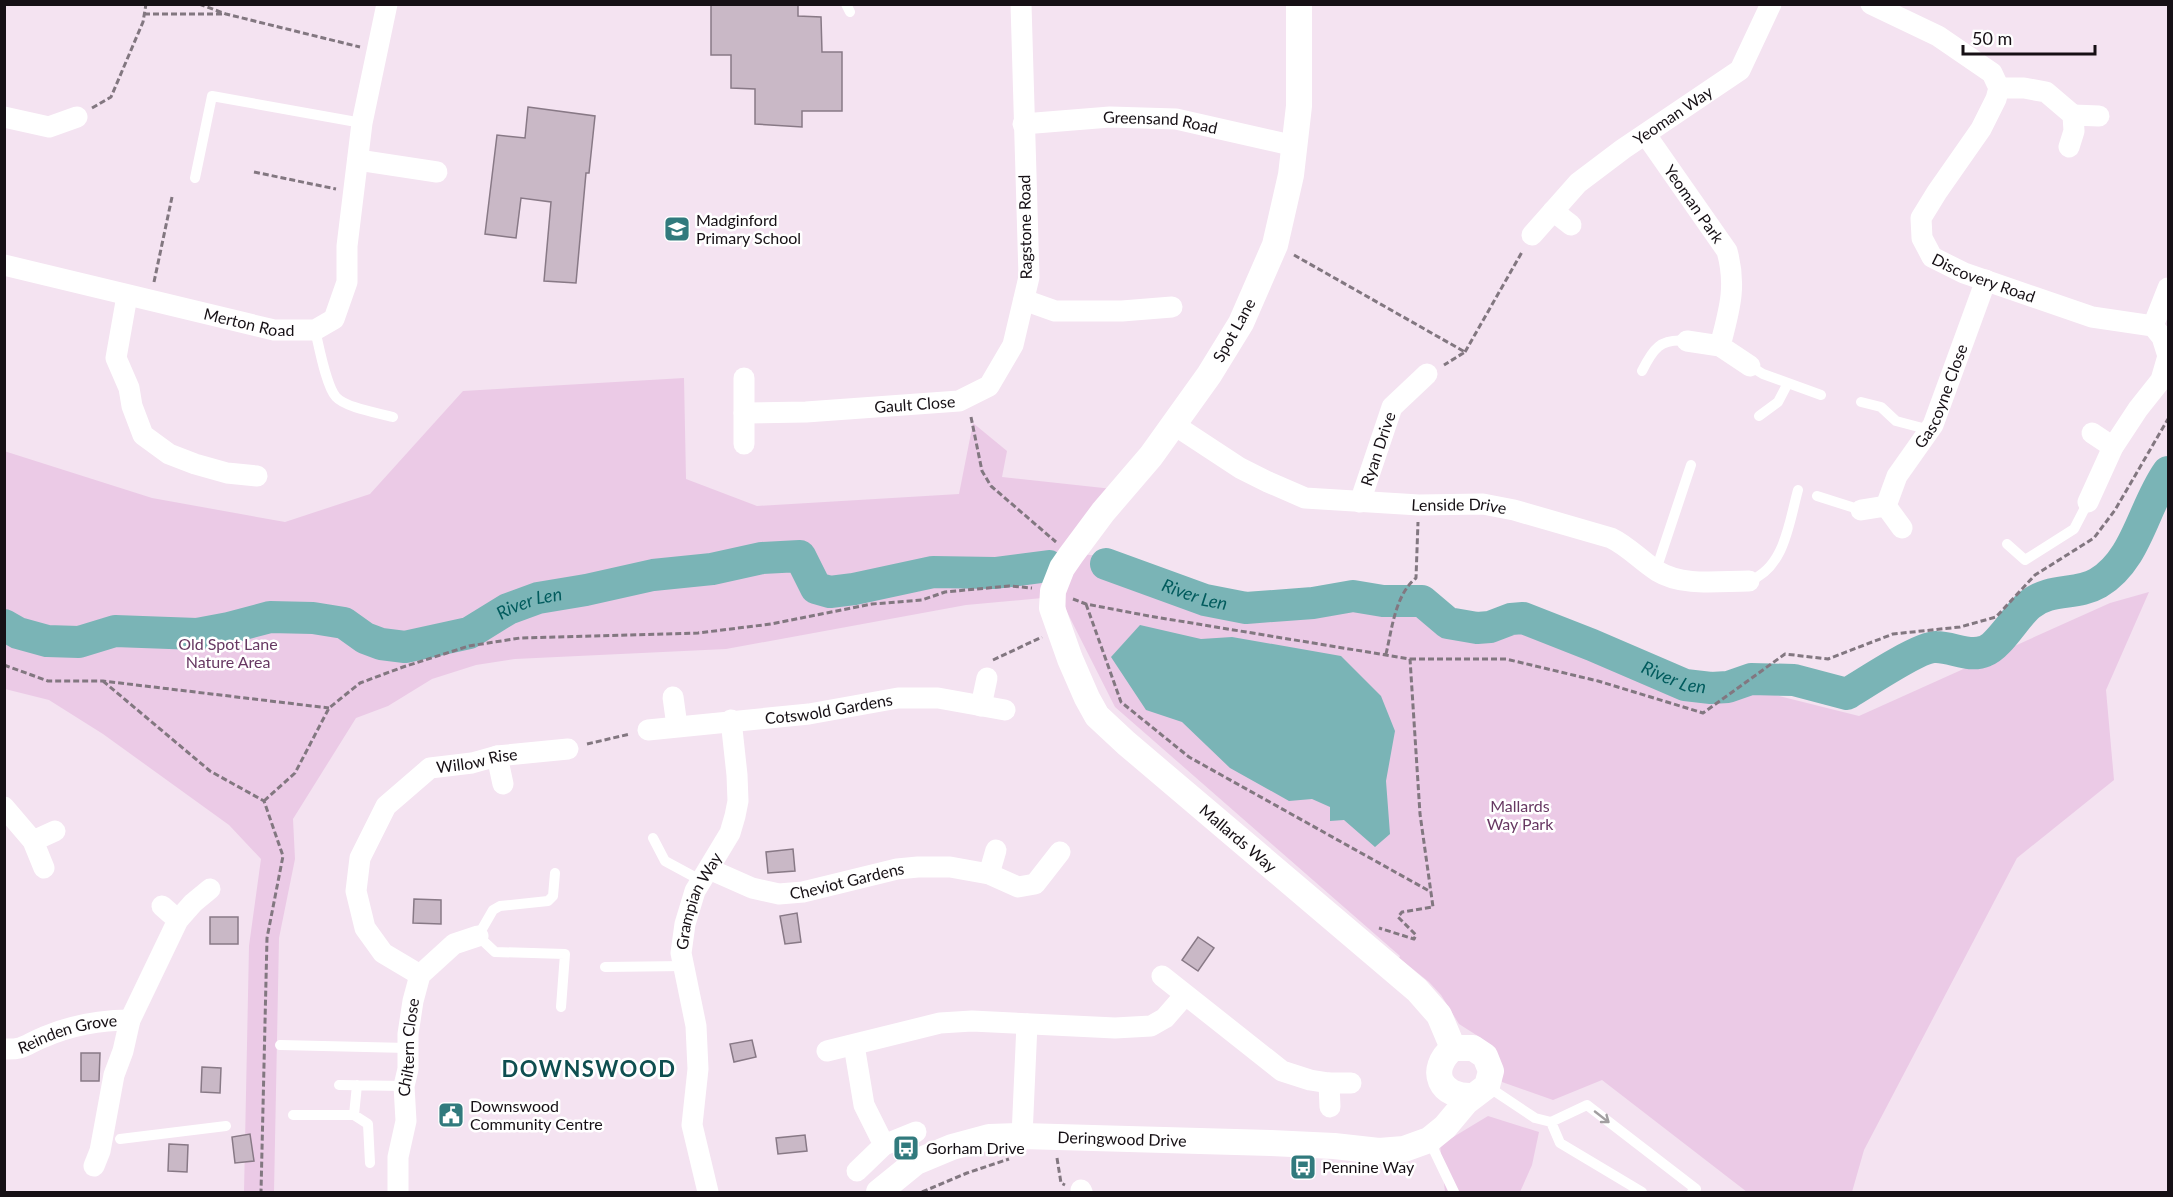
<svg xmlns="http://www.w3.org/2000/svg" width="2173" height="1197" font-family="Lato,sans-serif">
<rect width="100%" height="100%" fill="#f4e3f1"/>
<path fill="#ebcae6" d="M684 378 686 479 757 506 959 494 973 423 1007 451 1002 477 1122 490 1081 554 1109 557 1184 585 1227 598 1257 599 1334 591 1413 589 1435 609 1455 619 1475 620 1523 615 1684 682C1708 687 1726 684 1748 676L1755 690 1859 716 2110 603 2149 592 2106 690 2114 780 2017 858 1864 1150 1852 1192H1747L1602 1080 1553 1100 1502 1082 1490 1047 1481 1038 1459 1024 1441 995 1429 982 1399 958 1400 956 1115 707 1066 610 1065 580 1053 597 966 605 726 649 515 659 476 665 432 679 388 706 356 718 293 819 295 859 279 938 274 1192H244L249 946 261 859 229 825 103 734 49 700 5 689 4 451 152 498 285 522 370 494 463 391Z
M1488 1116 1539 1132 1532 1165 1520 1192H1445L1440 1145Z"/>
<path fill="#7ab4b6" d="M1140 625 1201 639 1232 637 1341 656 1381 696 1395 731 1386 781 1390 834 1375 847 1344 820 1330 821V807L1312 799 1289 801 1230 768 1182 722 1146 710 1111 657Z"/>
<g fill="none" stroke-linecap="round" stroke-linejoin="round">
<g stroke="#7ab4b6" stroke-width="32">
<path id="s1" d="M1106 564 1205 600 1246 608 1313 603 1353 596 1383 601H1422L1448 623 1477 628 1490 627 1511 619 1523 618 1592 645 1685 685 1711 688 1728 687 1751 679 1794 680 1847 694C1863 684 1921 646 1936 647 1953 647 1969 658 1985 651 1999 646 2016 616 2029 605 2051 587 2076 596 2098 583 2137 560 2143 507 2168 472"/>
<path id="s2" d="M4 625 18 633 47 641 79 642 115 631 197 634 229 628 270 617 313 618 344 623 365 638 381 644 405 647 469 633 508 609 538 598 586 590 653 575 712 569 762 558 800 556 816 588 830 592 854 589 933 572 995 573 1049 566"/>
</g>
</g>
<path fill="#c9b8c6" stroke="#887986" stroke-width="1.5" d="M711 4H798V16L821 17 822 52H842V111H802V127L755 124V89L731 88V55H711Z
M528 107 595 116 589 173H586L576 283 544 281 551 202 521 198 516 238 485 234 497 135 525 138Z
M793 849 795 871 768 873 766 852Z
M414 899 441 900V924L413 923Z
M797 913 801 942 785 944 780 916Z
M210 917H238V944H210Z
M1198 937 1214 948 1198 971 1182 960Z
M752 1040 756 1057 734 1062 730 1044Z
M81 1053H100L99 1081H81Z
M202 1067 221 1068 220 1093 201 1092Z
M250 1134 254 1161 235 1163 232 1137Z
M805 1135 807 1151 778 1154 776 1138Z
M169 1144 188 1145 187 1172 168 1171Z"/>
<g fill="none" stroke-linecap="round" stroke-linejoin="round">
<path stroke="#827780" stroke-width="3" stroke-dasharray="6 3" stroke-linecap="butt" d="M199 4 226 14 360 47
M144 14H224
M92 108 111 97 143 22 146 4
M254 172 336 189
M1294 255 1465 352 1444 365
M154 282 172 197
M1465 352 1522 252
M971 417 982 471 991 486 1056 542
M1073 599 1086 604 1149 616 1410 659 1420 814 1433 907 1402 912 1398 917 1416 935 1414 939 1379 928
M1086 604 1121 702 1189 757 1431 892
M1386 654C1392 629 1395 595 1416 578L1418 522
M1410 659H1506L1598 681 1703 713 1785 654 1828 659 1893 634 1960 627 1996 617 2035 575 2094 538 2115 510 2168 419
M993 660 1042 637
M4 665 48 681H103L329 708
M103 681 210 771 264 801 283 856 267 938 261 1192
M587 744 630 734
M264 801 295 773 329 708 360 683 403 667 469 646 520 638 698 633 771 624 872 604 922 600 945 592 1009 586 1032 588
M1057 1158 1061 1183 1065 1185
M922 1192 967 1173 1009 1159"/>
<path stroke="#fff" stroke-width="10" d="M846 4 850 12
M195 178 212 96 362 123
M315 330C319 346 326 386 336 397 346 408 379 413 393 417
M1750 366 1763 374 1821 395
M1642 371C1653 349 1660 338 1687 341
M1861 402 1881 407 1896 421 1930 430
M1759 416 1778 402 1788 383
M1817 496 1861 510
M2007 544 2025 560 2074 529 2088 502
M1656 570 1691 465
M1749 581C1785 568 1789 522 1798 490
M653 838 665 861 702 881
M555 873 553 896 548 901 500 906 493 910 478 936 495 952 565 954 561 1007
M605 967 684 966
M280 1045 408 1048
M339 1085 404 1086
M357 1085 354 1115 368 1124 370 1163
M1487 1086 1535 1118 1551 1122 1587 1105 1696 1189 1692 1192
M293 1115H354
M1551 1122 1560 1143 1642 1192
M120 1139 226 1126
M1429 1140 1454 1192"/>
<g stroke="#fff" stroke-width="21">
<path id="s3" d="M1871 4 1938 36 1992 73 1999 88 1996 99 1981 129 1937 192 1921 218 1922 238 1932 257 1964 273 2092 317 2153 326 2162 337 2168 356 2161 380 2138 409 2113 447 2088 502"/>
<path d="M1999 88H2024L2046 92 2073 115 2074 131 2069 147"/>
<path d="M2073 115 2099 116"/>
<path d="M4 117 49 127 77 117"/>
<path id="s4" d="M1023 124 1110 117 1176 119 1295 146"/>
<path id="s5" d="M1646 135 1727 251C1737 287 1729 311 1720 346"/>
<path d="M358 160 437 172"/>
<path d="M1553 211 1571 225"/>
<path id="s6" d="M1532 235 1578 183 1623 149 1740 70 1771 4"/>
<path id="s7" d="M4 265 274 330H315L334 319 347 282V246L362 123 387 4"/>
<path d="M127 296 116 358 129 388 132 406 143 435 169 454 195 464 227 473 257 476"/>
<path d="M1024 300 1055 311H1122L1172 307"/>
<path d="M2153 326 2168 288"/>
<path d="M1687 341 1720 346 1750 366"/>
<path d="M744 378V444"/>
<path id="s8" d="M744 413 806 412 959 401 989 386 1013 345 1029 277 1021 4"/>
<path id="s9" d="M1173 424 1240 468 1268 482 1305 498 1419 505 1483 504 1514 510 1611 538C1628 546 1640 560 1657 571 1683 587 1719 581 1749 581"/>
<path d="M2092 433 2113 447"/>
<path id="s10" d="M1360 502 1392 407 1427 374"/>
<path id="s11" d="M1886 506 1897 476 1933 425 1986 280"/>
<path d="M1861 510 1886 506 1902 528"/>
<path d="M673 697 677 726"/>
<path d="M981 706 987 678"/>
<path id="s12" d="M648 730 809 714 898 698H938L1005 710"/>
<path d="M497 756 503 784"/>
<path d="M4 807 33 841 44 868"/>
<path d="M33 841 55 831"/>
<path id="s13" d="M709 869 752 888 779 894 803 892 897 869 918 867H950L989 874 1018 887 1035 884 1060 852"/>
<path d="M989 874 996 850"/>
<path d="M162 906 178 920"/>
<path id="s14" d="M420 975 383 953 365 928 356 891 360 858 386 806 430 768 472 763 497 756 568 749"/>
<path d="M1162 976 1282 1071 1310 1080 1329 1083H1351"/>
<path d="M854 1045 864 1105 884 1145"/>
<path id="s15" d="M4 1049C25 1050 26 1044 44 1037 72 1025 99 1020 130 1020"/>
<path d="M827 1051 940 1023 972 1021 1115 1028 1151 1026 1165 1018 1185 995"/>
<path d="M1329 1083 1330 1107"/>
<path d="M1022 1136 1027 1024"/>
<path d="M94 1166 100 1151 114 1075 123 1051 130 1020 178 920 193 903 210 889"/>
<path d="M857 1171 884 1145 916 1132"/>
<path d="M1081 1190 1082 1192"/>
<path id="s16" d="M398 1192V1157L406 1121 404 1086 408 1069V1034L413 1001 420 975 454 944 478 936"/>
<path id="s17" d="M708 1192 692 1125 698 1069 696 1026 681 953 685 924 695 891 730 833 735 816 738 801 737 775 731 720"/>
</g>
<g stroke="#fff" stroke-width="26">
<path id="s18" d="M1299 4V106L1291 175 1275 245 1241 323 1209 375 1151 456 1103 512 1071 555 1062 568 1053 591 1052 608 1070 659 1087 698 1097 716 1126 743 1417 990 1439 1015 1453 1048"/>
<path id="s19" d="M879 1192 916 1162 952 1147 989 1137 1022 1136 1271 1143 1334 1146 1379 1151 1404 1149 1429 1140 1445 1127 1466 1102 1487 1086 1491 1071 1485 1056 1473 1048H1453C1427 1070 1440 1098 1473 1096"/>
</g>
</g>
<defs><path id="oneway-shaft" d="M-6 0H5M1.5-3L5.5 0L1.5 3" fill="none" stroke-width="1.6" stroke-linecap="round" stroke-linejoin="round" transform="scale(1.5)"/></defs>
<use stroke="#a29fa1" href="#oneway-shaft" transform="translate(1602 1117) rotate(38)"/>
<defs>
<symbol id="school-square" viewBox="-11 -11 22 22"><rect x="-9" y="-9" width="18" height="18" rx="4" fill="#317a7d" stroke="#fff"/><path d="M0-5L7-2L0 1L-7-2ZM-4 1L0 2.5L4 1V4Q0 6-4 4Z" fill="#fff"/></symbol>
<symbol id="civic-square" viewBox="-11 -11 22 22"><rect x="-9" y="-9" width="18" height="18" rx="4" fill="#317a7d" stroke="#fff"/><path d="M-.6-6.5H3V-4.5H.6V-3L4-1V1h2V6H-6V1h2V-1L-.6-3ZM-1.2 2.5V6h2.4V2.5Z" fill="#fff"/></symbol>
<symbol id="bus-square" viewBox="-11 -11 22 22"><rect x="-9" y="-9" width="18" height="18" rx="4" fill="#317a7d" stroke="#fff"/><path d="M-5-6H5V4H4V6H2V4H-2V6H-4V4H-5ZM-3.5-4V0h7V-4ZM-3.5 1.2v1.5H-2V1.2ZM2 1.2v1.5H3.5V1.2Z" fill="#fff"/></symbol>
</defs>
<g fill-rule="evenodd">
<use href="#school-square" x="662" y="214" width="30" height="30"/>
<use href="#civic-square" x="436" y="1100" width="30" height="30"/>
<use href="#bus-square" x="891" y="1133" width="30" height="30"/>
<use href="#bus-square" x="1288" y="1152" width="30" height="30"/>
</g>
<g text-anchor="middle" stroke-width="5" stroke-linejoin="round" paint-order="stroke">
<g font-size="16" fill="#161015" stroke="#fff">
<text dy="6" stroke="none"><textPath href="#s6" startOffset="186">Yeoman Way</textPath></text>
<text dy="6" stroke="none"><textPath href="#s4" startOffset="138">Greensand Road</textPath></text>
<text dy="6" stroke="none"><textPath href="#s5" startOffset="84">Yeoman Park</textPath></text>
<text transform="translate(1025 227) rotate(-91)" y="6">Ragstone Road</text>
<text dy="6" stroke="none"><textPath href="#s3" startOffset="406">Discovery Road</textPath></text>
<text dy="6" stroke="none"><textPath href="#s7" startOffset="252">Merton Road</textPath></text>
<text transform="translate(1234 330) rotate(-61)" y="6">Spot Lane</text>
<text dy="6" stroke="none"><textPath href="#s11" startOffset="124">Gascoyne Close</textPath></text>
<text dy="6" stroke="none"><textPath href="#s8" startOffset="171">Gault Close</textPath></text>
<text dy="6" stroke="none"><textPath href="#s10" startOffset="56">Ryan Drive</textPath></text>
<text dy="6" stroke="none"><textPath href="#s9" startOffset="306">Lenside Drive</textPath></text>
<text dy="6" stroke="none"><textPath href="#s12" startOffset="182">Cotswold Gardens</textPath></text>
<text dy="6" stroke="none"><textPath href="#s14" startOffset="309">Willow Rise</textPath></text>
<text dy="6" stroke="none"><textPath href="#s18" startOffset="978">Mallards Way</textPath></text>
<text dy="6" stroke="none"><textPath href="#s13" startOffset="144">Cheviot Gardens</textPath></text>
<text dy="6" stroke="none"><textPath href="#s17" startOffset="298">Grampian Way</textPath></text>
<text dy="6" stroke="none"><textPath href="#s15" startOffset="66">Reinden Grove</textPath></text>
<text dy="6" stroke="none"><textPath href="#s16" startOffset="146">Chiltern Close</textPath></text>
<text dy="6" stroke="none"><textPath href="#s19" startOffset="258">Deringwood Drive</textPath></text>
</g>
<g font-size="16" fill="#161015" stroke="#fff" text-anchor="start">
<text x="696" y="226">Madginford<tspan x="696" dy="18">Primary School</tspan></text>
<text x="470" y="1112">Downswood<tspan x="470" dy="18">Community Centre</tspan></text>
<text x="926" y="1154">Gorham Drive</text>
<text x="1322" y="1173">Pennine Way</text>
</g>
<g font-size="16" fill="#673862" stroke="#fff">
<text x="228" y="650">Old Spot Lane<tspan x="228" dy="18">Nature Area</tspan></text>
<text x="1520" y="812">Mallards<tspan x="1520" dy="18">Way Park</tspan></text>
</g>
<g font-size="18" font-style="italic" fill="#015b5d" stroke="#fff">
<text dy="6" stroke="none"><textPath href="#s1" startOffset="94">River Len</textPath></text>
<text dy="6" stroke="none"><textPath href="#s2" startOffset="548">River Len</textPath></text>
<text dy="6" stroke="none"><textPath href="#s1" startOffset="598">River Len</textPath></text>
</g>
<g font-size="22" font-weight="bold" letter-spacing="1.5" fill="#0f4e50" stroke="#fff">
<text x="589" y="1077">DOWNSWOOD</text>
</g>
</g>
<rect width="2173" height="1197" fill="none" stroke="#161015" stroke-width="12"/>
<path d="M1963 45v9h132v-9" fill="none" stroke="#161015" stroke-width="3"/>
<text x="1972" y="45" font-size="18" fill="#161015" stroke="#ffffff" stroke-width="4.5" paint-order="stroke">50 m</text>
</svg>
